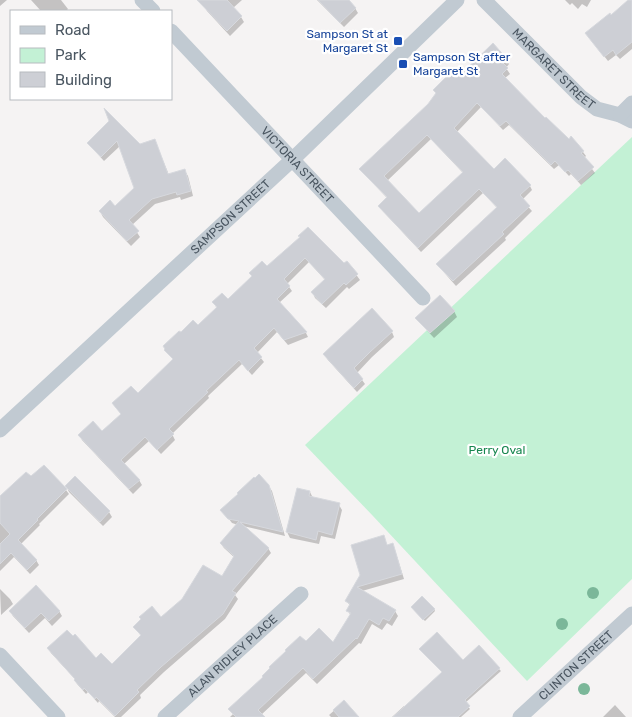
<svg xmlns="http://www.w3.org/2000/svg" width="632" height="717" font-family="Rubik,sans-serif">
<rect width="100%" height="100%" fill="#f5f3f3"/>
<path fill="#c3f1d5" d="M632 137V579L527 681 373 516 305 445Z"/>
<path fill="#0003" fill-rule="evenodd" d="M0 0H7L0 6Z
M31 0H61L68 9 66 11H41Z
M204 0H242L233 8 241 17 244 22 230 36 207 11 204 5Z
M317 0H347L355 8 358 13 344 27Z
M565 0H591L587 7 582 4 578 9 572 3 570 5Z
M632 32V49L620 59 616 55 608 61 590 38Z
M506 59 509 64 506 68 510 74 505 78 546 121 583 152 586 156 584 158 595 173 581 185 571 174 569 176 559 165 554 169 509 125 503 130 481 107 457 132 494 171 530 186 532 190 522 200 532 211 505 238 506 240 456 286 441 269 438 264 498 209 483 193 421 252 383 211 380 206 388 199 364 174 361 169 429 105 437 94 434 90 457 80ZM431 139 463 173 419 215 387 181Z
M111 121 140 146H157L169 175 185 171 188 176 193 196 181 200 180 197 155 204 132 225 140 237 131 246 103 217 100 211 115 207 136 188 120 146 104 161 92 148 89 143Z
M301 237 343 265 347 262 360 280 349 289 347 287 326 308 315 298 313 293 325 280 309 262 287 284 292 291 279 303 306 333 308 337 288 345 277 332 257 353 264 362 252 375 242 364 208 396 209 398 172 434 175 440 161 454 149 441 124 464 139 480 142 485 133 494 82 440 80 435 102 433 122 415 113 404 137 395 174 360 166 350 181 334 198 327 217 309 214 303 228 301 253 277 250 273 267 268Z
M454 311 457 317 434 338 420 323 417 318Z
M392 332 394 337 372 357 357 373 365 384 357 392 328 360 325 355Z
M31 478 66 490 69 494 39 524 40 525 21 544 36 560 39 565 30 574 14 557 0 571V498Z
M75 478 109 512 112 517 103 526 69 492 66 486Z
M268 485 272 491 285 536 243 526 268 548 271 553 235 595 238 599 225 619 164 672 140 695 141 698 121 717H115L99 701 98 703 88 692 86 694 78 685 75 681 76 680 51 653 49 648 96 660 112 666 141 636 134 627 161 619 223 578 235 558 224 548 221 544 238 525 232 523 222 510Z
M310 492 313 498 339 505 342 510 335 539 321 536 319 544 290 538 287 532Z
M386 542 387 546 392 544 395 550 404 579 362 591 395 611 398 616 392 626 387 623 382 630 372 624 361 644 359 643 317 684 306 673 261 715 263 717H230L233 714 230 709 306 643 333 644 351 616 348 611 350 606 347 601Z
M0 589 10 599 13 604 1 615Z
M434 609 435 611 425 621 414 610Z
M10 611H59L62 616 52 626 45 618 29 633 13 616Z
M499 669 501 671 465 703 470 709 461 717H392L404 706 406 707Z
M344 702 357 717H331L329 715Z
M615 705 626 717H603Z"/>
<path fill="#cdcfd5" stroke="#d7d9de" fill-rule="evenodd" d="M197 0H227L242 16 227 31Z
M318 0H349L356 8 340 23Z
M628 0H632V42L616 55 613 50 604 57 585 33 610 13 611 15Z
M493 43 507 59 503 63 508 68 502 74 545 118 546 117 569 139 571 136 584 151 581 153 594 167 578 181 568 170 565 172 555 161 551 165 506 121 500 126 477 103 454 128 494 169 505 158 531 185 520 195 530 206 502 232 504 234 453 281 436 264 497 207 479 189 418 248 378 206 387 197 359 169 428 104 436 93 433 90 451 72 457 78ZM427 135 463 172 419 213 384 176Z
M104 108 140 144 155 139 168 174 185 169 191 191 177 195 176 192 152 199 129 220 139 231 127 241 99 211 110 200 115 206 134 188 117 141 101 157 87 143 109 121Z
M308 227 344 263 347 261 358 274 346 285 344 283 322 304 311 292 325 279 305 258 284 279 290 286 277 299 307 332 284 340 274 328 254 348 262 357 248 371 239 360 206 391 208 392 169 429 174 434 157 450 145 437 121 460 140 480 129 489 78 435 93 421 102 431 121 414 112 403 131 386 138 393 173 359 164 350 165 349 163 346 179 331 181 332 193 320 198 325 217 307 212 302 222 293 228 299 252 276 249 273 262 261 267 266 300 237 298 236Z
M440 295 455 311 430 333 415 318Z
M372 308 393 331 370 352 354 368 363 379 354 388 323 354Z
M44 465 67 489 37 519 38 520 18 540 37 560 27 570 11 553 0 564V544L10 534 0 523V496L26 472 31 476Z
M259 474 269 485 283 532 240 522 269 548 232 591 236 593 223 614 161 667 137 690 139 692 115 716 96 697 95 699 84 688 83 690 74 680 75 679 47 648 67 630 73 636 75 634 96 658 101 653 112 664 141 635 133 627 141 619 139 617 152 606 161 617 182 599 203 565 222 576 234 556 220 543 239 521 228 519 220 510 238 494 237 493 254 477 255 478Z
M75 476 110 511 100 522 65 486Z
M297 488 310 491 309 496 340 503 332 535 318 531 316 540 286 532Z
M384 535 387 545 393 543 402 574 357 587 396 610 389 621 383 618 379 625 369 619 357 639 356 638 313 679 303 668 258 710 265 717H236L228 709 263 677 262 676 270 668 269 667 286 651 285 650 300 636 306 641 319 628 333 642 351 613 346 611 350 604 345 601 360 575 351 545Z
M36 585 60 611 49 621 41 613 25 628 9 611Z
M422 596 435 609 423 620 411 607Z
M437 632 463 660 479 645 500 668 465 700 470 706 458 717H393L442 672 419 649Z
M344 700 359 717H339L333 710Z"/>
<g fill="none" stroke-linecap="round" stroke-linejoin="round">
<g stroke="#c1cad2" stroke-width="15">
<path d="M142 0 153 11"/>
<path id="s1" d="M484 0 581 97 597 109 620 115 632 121"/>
<path id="s2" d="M171 31 423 298"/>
<path d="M620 115 632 103"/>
<path id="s3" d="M0 430 293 159 457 0"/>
<path d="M0 655 58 717"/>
<path id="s4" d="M165 717 301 594"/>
<path id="s5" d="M520 717 632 614"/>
</g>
</g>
<g fill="#7bb799">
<circle cx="593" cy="593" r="6"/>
<circle cx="562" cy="624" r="6"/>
<circle cx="584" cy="689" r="6"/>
</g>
<g fill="#1a4fb4" stroke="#fff" stroke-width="2">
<rect x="393" y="36" width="10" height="10" rx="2.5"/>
<rect x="398" y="59" width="10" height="10" rx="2.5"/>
</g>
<g text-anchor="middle" stroke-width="4.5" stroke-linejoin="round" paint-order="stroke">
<g font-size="12" fill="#164399" stroke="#fff" text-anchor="end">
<text x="388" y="38">Sampson St at<tspan x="388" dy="14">Margaret St</tspan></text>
<text x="413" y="61" text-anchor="start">Sampson St after<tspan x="413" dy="14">Margaret St</tspan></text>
</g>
<g font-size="12" fill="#4a5661" stroke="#fff">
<text dy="4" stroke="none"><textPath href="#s1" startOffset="98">MARGARET STREET</textPath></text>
<text dy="4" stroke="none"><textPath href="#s2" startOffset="184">VICTORIA STREET</textPath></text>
<text dy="4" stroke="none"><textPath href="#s3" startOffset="314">SAMPSON STREET</textPath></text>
<text dy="4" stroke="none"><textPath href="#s4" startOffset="91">ALAN RIDLEY PLACE</textPath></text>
<text dy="4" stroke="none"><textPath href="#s5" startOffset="76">CLINTON STREET</textPath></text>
</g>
<g font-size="12" fill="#17864f" stroke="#fff">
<text x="497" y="454">Perry Oval</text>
</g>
</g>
<rect x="10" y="10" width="162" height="90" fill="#ffffff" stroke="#b7bbc0"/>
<rect x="20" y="26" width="25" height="8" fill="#c1cad2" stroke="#b7bbc0"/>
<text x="55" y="35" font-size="15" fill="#4a5661">Road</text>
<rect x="20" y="48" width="25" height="15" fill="#c3f1d5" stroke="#b7bbc0"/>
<text x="55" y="60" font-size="15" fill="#4a5661">Park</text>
<rect x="20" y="72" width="25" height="15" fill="#cdcfd5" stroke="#b7bbc0"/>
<text x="55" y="85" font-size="15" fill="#4a5661">Building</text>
</svg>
